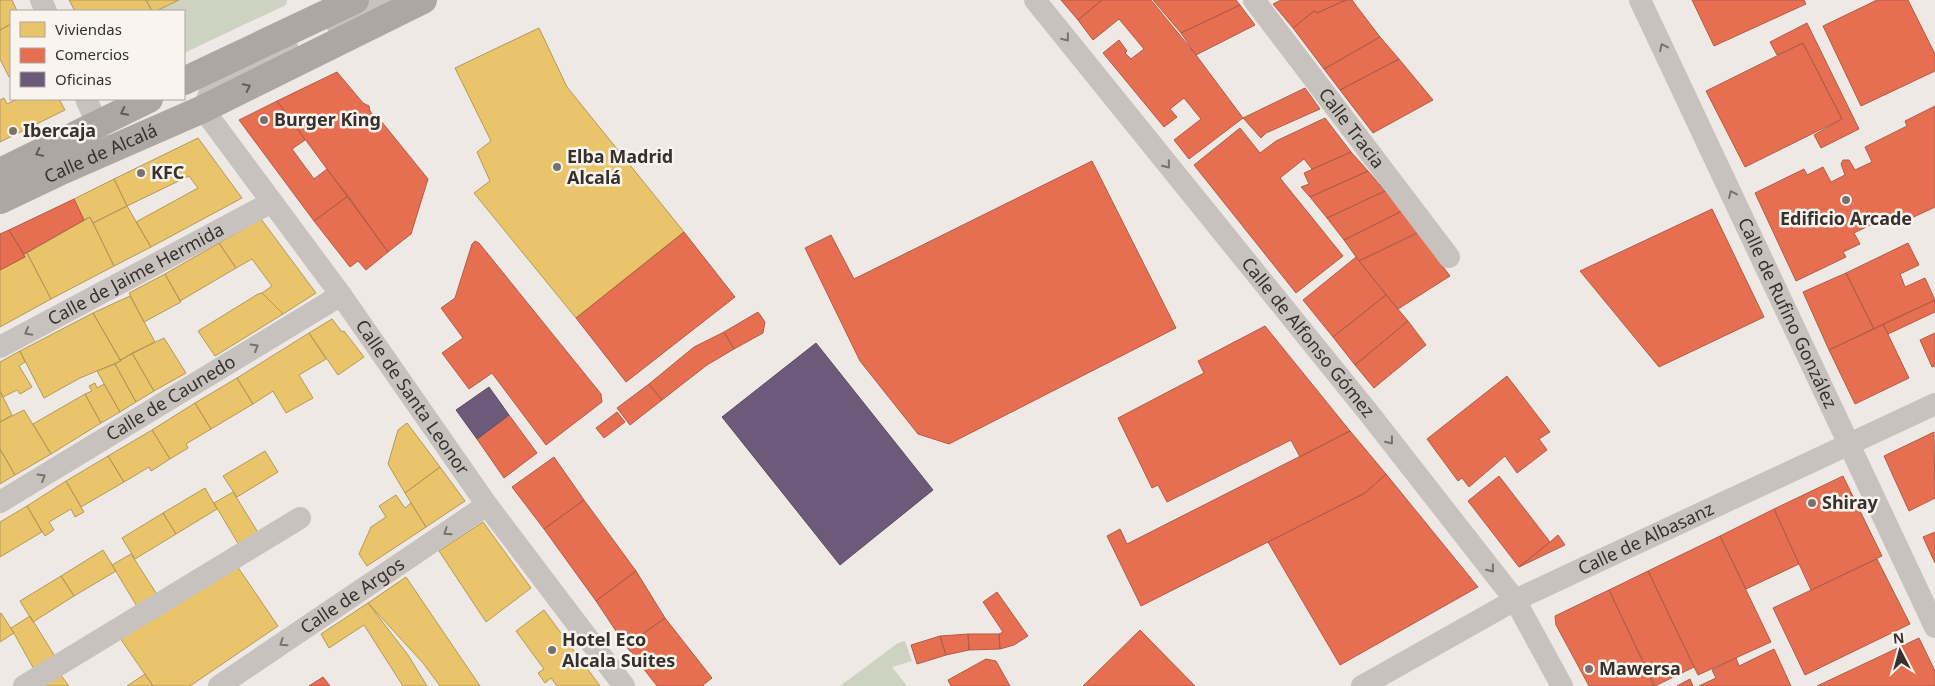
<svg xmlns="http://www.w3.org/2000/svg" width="1935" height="686" font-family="'Noto Sans',sans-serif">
<rect width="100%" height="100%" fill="#eee9e4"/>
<path fill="#ced2c0" d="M179 0H287L286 5 184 53V11H156Z
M905 641 912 661 892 667 907 686H840L898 643Z"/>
<path fill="#e9c46a" stroke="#b49857" d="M0 0H12L17 11H11V24L0 30Z
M69 0H146L152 11H75Z
M146 0H179L156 11H152Z
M11 24V76L9 77 0 59V30Z
M539 28 567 87 684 232 576 318 474 193 490 181 477 152 491 141 455 68Z
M4 98 7 104 17 99H59L65 110 0 142V100Z
M198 138 242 198 151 247 136 222 198 188 189 176 127 206 114 179Z
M114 179 127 206 93 223 90 217 84 220 74 199Z
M127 206 151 247 114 266 93 223Z
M90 217 114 266 51 299 27 253Z
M261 219 316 293 283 314 262 293 272 286 252 259 236 268 219 243Z
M219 243 236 268 180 301 165 274Z
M27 253 51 299 0 327V270L25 257 24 254Z
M165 274 181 302 144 322 129 293Z
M262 293 283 314 215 356 198 331 258 294Z
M130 296 155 342 120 360 93 313Z
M93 313 121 361 80 378 44 398 20 351Z
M332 319 342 332 344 331 364 357 338 375 309 333Z
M309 333 326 359 299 375 313 398 286 413 273 391 253 404 237 378Z
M164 338 186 373 154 391 132 353Z
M20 351 25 362 19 366 32 387 20 394 17 390 3 397 0 391V362Z
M132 353 154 391 136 402 115 364Z
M115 364 136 402 120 412 97 371Z
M237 378 253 404 211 429 195 403Z
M95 383 97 388 104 384 120 412 101 423 85 394 92 391 89 386Z
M0 391 12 415 0 422Z
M85 394 101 423 51 454 33 424Z
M195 403 211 429 186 444 188 448 170 459 152 430Z
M24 410 51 454 15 475 0 449V422Z
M407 423 440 467 405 493 388 464 398 430Z
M152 430 170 459 151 471 149 467 124 482 108 456Z
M0 449 15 475 0 484Z
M265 451 278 472 237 497 223 476Z
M108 456 124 482 81 507 66 481Z
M440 467 465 501 426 527 405 493Z
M66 481 84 512 75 517 71 509 49 522 54 530 45 536 27 506Z
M205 488 217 509 176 534 163 513Z
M233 492 259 534 239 545 214 503Z
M396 495 405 508 411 503 426 527 367 566 359 554 371 527 386 517 379 506Z
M27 506 42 532 0 557V522Z
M163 513 176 534 135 559 122 538Z
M483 522 531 588 486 622 439 551Z
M103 550 116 571 74 596 61 576Z
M131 554 158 596 138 608 112 565Z
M237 566 278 626 190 686H153L120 638Z
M61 576 74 596 33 622 20 601Z
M406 577 480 686H440L423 663 368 603Z
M368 603 408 655 427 686H403L364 625 329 648 321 634Z
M544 610 600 686H557L551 678 545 683 538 673 544 669 516 631Z
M1 613 14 633 0 642V614Z
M30 616 56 658 35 671 11 628Z
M60 674 69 686H41Z
M145 674 153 686H127Z"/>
<path fill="#e76f51" stroke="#b25c46" d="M1061 0H1102L1078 20Z
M1102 0H1151L1196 55 1243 118 1189 159 1174 140 1201 119 1184 98 1170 109 1177 117 1164 127 1103 53 1119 40 1127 51 1125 53 1131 59 1144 49 1119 19 1093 40 1078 20Z
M1153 0H1236L1240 5 1181 33Z
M1281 0H1346L1317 13 1314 11 1293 28 1273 4Z
M1346 0H1352L1380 37 1324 69 1293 28 1314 11 1317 13Z
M1692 0H1804L1806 4 1714 46Z
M1877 0H1908L1935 54V71L1861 106 1823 26Z
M1240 5 1255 25 1196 55 1181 33Z
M1807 23 1859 129 1821 148 1814 135 1842 119 1803 43 1777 55 1770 42Z
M1380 37 1399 59 1340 90 1324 69Z
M1803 43 1842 119 1745 167 1706 91Z
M1399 59 1433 100 1373 133 1340 90Z
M337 72 363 103 369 106 370 111 379 123 381 121 428 179 411 234 388 252 277 101Z
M1305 88 1320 109 1266 133 1261 138 1243 118Z
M277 101 305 140 292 149 314 179 327 169 348 196 314 221 239 120Z
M1935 106V207L1901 223 1895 213 1854 233 1860 244 1843 252 1846 257 1796 281 1755 193 1804 169 1807 175 1823 167 1831 182 1845 175 1841 164 1843 160H1849L1855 170 1872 162 1865 147 1907 126 1905 121Z
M1325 118 1351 152 1312 169 1304 159 1280 178 1343 256 1296 293 1194 165 1240 128 1260 153 1276 141Z
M1351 152 1368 171 1310 197 1301 187 1309 184 1304 173Z
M1092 161 1176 328 949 444 918 434 860 361 805 248 831 235 854 279Z
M1368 171 1385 191 1327 218 1310 197Z
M1385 191 1402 211 1344 240 1327 218Z
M348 196 388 252 366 270 358 261 350 267 314 221Z
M74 199 84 220 24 254 9 230Z
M1712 209 1764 317 1659 367 1580 271Z
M1402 211 1420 231 1359 261 1344 240Z
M9 230 25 257 0 270V234Z
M684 232 735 297 626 382 576 318Z
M1418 233 1450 276 1398 309 1359 261Z
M475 241 479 243 601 394 602 402 546 445 492 373 469 389 442 353 463 338 441 308 455 298 472 244Z
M1908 243 1919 265 1900 274 1905 287 1925 278 1935 300 1874 329 1846 273Z
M1356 257 1386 295 1333 337 1303 300Z
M1846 273 1874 329 1829 350 1803 292Z
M1386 295 1408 321 1355 365 1333 337Z
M1935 300V312L1888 334 1883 324Z
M758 312 765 322 763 333 734 349 724 332Z
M1408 321 1426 345 1374 388 1355 365Z
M1883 324 1909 378 1855 404 1829 350Z
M1265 326 1350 431 1300 457 1291 440 1167 502 1158 485 1152 488 1118 418 1204 373 1198 361Z
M724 332 734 349 707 365 662 400 649 384 694 347Z
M1935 333V366L1932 367 1920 340Z
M1507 376 1550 432 1539 439 1547 450 1517 473 1505 456 1469 487 1462 478 1458 481 1427 439Z
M649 384 662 400 630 425 617 408Z
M617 412 625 422 604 438 596 428Z
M509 415 537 453 504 478 477 439Z
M1350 431 1386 474 1365 493 1141 606 1107 536 1120 529 1127 544Z
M1934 432 1935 498 1909 511 1884 456Z
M554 457 584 500 544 529 512 487Z
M1386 474 1478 587 1340 665 1268 542 1365 493Z
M1499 476 1550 542 1519 567 1468 501Z
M1843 476 1882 556 1811 590 1774 509Z
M584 500 636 571 596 601 544 529Z
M1774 509 1799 564 1746 589 1720 536Z
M1935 532V563L1923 537Z
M1558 535 1565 545 1519 567 1550 542Z
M1720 536 1771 642 1698 675 1648 571Z
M1877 559 1910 624 1805 675 1773 608Z
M636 571 665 618 626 646 596 601Z
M1648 571 1694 667 1655 686 1609 590Z
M1609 590 1654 686H1589L1556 625 1555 616Z
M997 592 1028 636 1014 645 1000 649 999 634 1003 632 983 602Z
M665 618 712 678 703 685 704 686H657L626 646Z
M1140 630 1195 686H1083Z
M968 634 969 650 946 655 940 636Z
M968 634H999L1000 649 969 650Z
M940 636 946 655 917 664 911 645Z
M1919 638 1935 671V686H1817Z
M1774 649 1791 686H1699L1716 678 1712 670 1736 658 1739 666Z
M986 659 996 661 1010 686H951L948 680Z
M323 677 330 686H309Z
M1690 679 1693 686H1677Z"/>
<path fill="#6d597a" stroke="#5d4d63" d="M816 343 933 490 840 565 722 417Z
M489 387 509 415 477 439 456 410Z"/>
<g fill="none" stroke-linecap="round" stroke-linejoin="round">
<g stroke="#c7c2bd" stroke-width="22">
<path d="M41 0 46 11"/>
<path id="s1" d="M1035 0 1368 412 1515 600 1562 686"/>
<path id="s2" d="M1254 0 1449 257"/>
<path id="s3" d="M1640 0 1935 627"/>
<path d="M327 14 350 37 359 16 387 0"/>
<path id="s4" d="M287 47 214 83 203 109 341 295 487 505 624 686"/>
<path d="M86 99 98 125 96 141"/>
<path id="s5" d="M0 347 272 202"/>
<path id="s6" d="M0 502 341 295"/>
<path d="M24 686 300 518"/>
<path id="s7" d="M219 686 487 505"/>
<path id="s8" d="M1362 686 1515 600 1935 404"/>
</g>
<g stroke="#aca7a2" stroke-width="28">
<path d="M184 81 355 0"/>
<path d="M0 172 149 99"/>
<path id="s9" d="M0 200 59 172 203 109 423 0"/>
</g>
</g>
<defs><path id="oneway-chevron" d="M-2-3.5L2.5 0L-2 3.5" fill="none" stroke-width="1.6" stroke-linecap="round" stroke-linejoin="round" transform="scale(1.25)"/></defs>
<g stroke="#78726d">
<use href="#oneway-chevron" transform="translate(1066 38) rotate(51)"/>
<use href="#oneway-chevron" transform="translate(1663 47) rotate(-115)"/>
<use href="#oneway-chevron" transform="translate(1167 165) rotate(51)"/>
<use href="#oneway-chevron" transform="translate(1732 194) rotate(-115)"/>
<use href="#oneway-chevron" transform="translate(28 332) rotate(152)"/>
<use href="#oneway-chevron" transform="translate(255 347) rotate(-31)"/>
<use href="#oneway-chevron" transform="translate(1390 441) rotate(52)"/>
<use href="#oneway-chevron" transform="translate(42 477) rotate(-31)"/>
<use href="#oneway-chevron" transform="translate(447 532) rotate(146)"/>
<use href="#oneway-chevron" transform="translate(1491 569) rotate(52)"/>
<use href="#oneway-chevron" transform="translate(283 643) rotate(146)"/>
</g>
<g stroke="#615a55">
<use href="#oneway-chevron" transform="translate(247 87) rotate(-26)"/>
<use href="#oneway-chevron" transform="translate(124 112) rotate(153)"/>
<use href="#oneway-chevron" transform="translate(39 153) rotate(154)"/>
</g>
<g fill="#78716c" stroke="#f9f4ee" stroke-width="2">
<circle cx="264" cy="120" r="5"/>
<circle cx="13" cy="131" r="5"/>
<circle cx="557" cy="167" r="5"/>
<circle cx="141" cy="173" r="5"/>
<circle cx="1846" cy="200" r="5"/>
<circle cx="1812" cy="503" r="5"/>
<circle cx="552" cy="650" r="5"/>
<circle cx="1589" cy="669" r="5"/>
</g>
<g text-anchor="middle" stroke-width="5" stroke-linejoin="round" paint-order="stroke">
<g font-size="18" font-weight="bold" fill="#38302c" stroke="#f9f4ee" text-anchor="start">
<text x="274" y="126">Burger King</text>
<text x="23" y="137">Ibercaja</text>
<text x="567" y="163">Elba Madrid<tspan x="567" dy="21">Alcalá</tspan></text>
<text x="151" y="179">KFC</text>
<text x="1846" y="225" text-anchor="middle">Edificio Arcade</text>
<text x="1822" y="509">Shiray</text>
<text x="562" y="646">Hotel Eco<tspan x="562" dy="21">Alcala Suites</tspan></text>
<text x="1599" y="675">Mawersa</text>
</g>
<g font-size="18" fill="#38302c" stroke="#f9f4ee">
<text dy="6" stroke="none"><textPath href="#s2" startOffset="161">Calle Tracia</textPath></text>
<text dy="6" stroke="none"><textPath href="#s9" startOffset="111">Calle de Alcalá</textPath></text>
<text dy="6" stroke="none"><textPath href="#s5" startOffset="154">Calle de Jaime Hermida</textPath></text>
<text dy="6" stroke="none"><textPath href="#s3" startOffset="346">Calle de Rufino González</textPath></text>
<text dy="6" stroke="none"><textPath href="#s1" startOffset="434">Calle de Alfonso Gómez</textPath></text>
<text dy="6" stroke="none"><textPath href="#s4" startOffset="466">Calle de Santa Leonor</textPath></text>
<text dy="6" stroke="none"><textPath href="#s6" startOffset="200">Calle de Caunedo</textPath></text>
<text dy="6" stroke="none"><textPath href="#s8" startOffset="320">Calle de Albasanz</textPath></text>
<text dy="6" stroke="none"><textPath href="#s7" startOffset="161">Calle de Argos</textPath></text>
</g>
</g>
<rect x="10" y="10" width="175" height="90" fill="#f9f4ee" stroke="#aca6a0"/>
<rect x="20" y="22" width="25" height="15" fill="#e9c46a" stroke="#aca6a0"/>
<text x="55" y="35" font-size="15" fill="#38302c">Viviendas</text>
<rect x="20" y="48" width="25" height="15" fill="#e76f51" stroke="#aca6a0"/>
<text x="55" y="60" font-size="15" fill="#38302c">Comercios</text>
<rect x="20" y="72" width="25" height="15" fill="#6d597a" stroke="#aca6a0"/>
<text x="55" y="85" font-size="15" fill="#38302c">Oficinas</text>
<g transform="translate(1900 651) rotate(354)" stroke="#f9f4ee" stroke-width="4" paint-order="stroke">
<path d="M0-4L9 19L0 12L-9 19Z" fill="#38302c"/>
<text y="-8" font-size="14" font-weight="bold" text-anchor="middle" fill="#38302c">N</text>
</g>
</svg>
